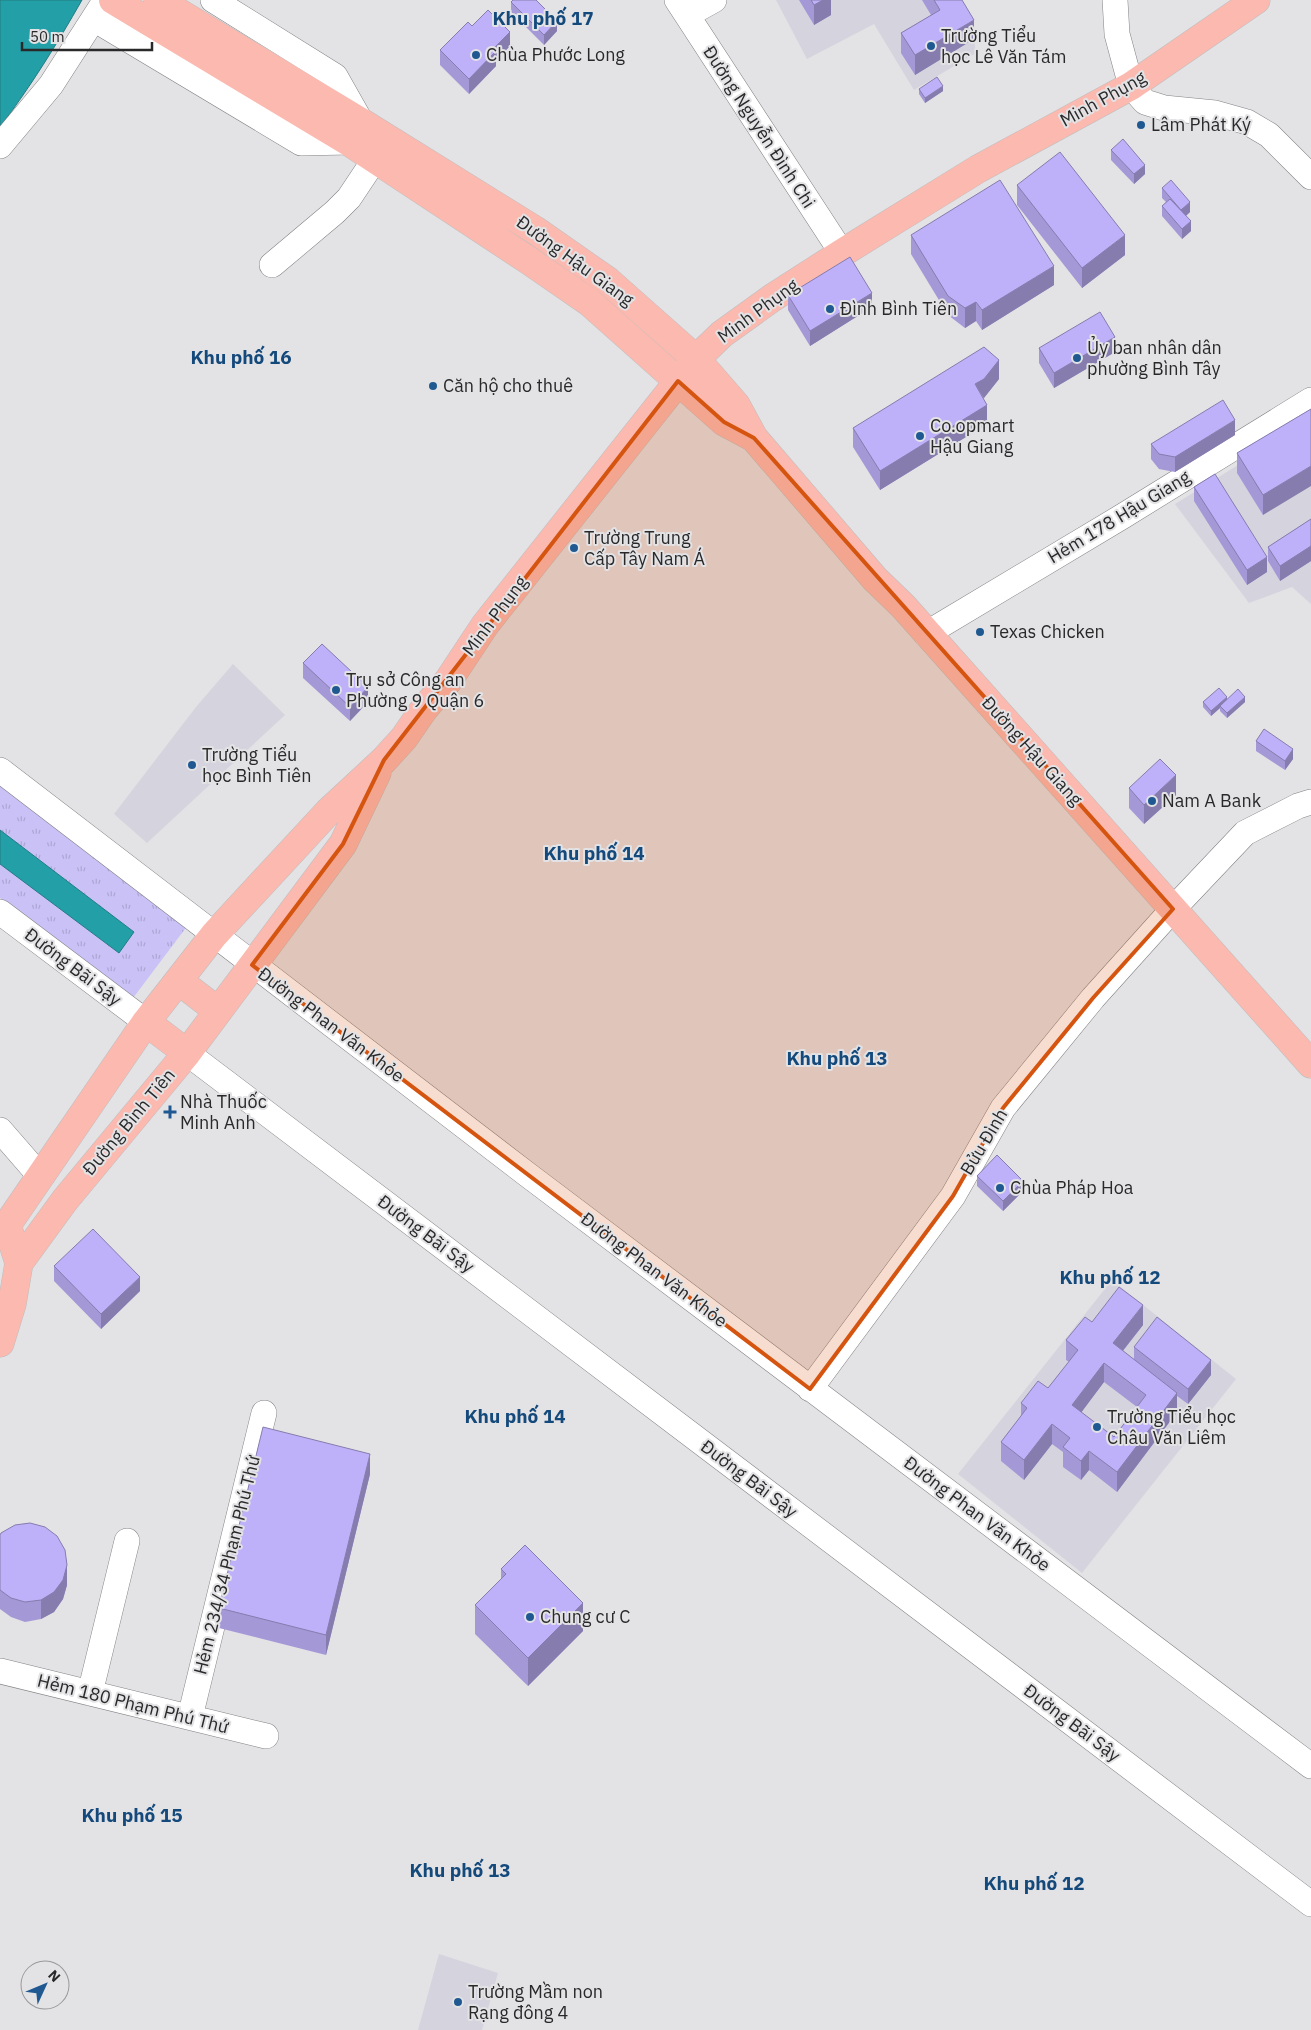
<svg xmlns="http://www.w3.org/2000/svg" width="1311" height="2030" font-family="'IBM Plex Sans',sans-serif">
<defs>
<pattern id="grass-tufts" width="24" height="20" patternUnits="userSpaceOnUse" patternTransform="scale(1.25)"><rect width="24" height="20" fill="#cac1f7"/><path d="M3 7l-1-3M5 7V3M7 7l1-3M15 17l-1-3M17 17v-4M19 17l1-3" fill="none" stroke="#aea6d4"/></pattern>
</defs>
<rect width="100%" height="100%" fill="#e3e2e5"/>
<path fill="#d5d4de" d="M776 0H951L974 39 976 53 914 90 874 24 807 59Z
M1311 420V604L1292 587 1249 603 1175 504Z
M233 664 285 715 147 843 114 814 196 707Z
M1112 1280 1236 1379 1082 1573 958 1474Z
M439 1954 498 1973 482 2030H418Z"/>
<path fill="url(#grass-tufts)" d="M0 783 188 925 133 998 0 898Z"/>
<path fill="#229fa7" stroke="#247c82" d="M0 0H82C57 44 31 86 0 127Z
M0 830 134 932 119 953 0 864Z"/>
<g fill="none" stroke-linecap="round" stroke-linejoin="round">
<defs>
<path id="minor" d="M213 0 335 76 361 122
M677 0 842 253
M1115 0 1117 34 1131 86 1145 102 1164 108 1215 113 1247 122 1269 135 1311 177
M687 15 714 0
M94 19 301 143 349 142
M0 146 51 85 103 4
M272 265 335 212 349 198 375 159
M926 634 1123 516 1311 400
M0 770 528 1175 1311 1766
M0 912 146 1022
M187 1053 1311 1904
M0 1130 40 1176
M810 1389 953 1196 1003 1108 1093 998 1173 909 1245 833 1298 806 1311 802
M0 1671 266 1736
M90 1693 127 1541
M190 1717 264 1413"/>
<path id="major" d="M113 0 349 142 528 260 589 302 724 422 754 438
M158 0 361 122 535 230 608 281 696 359 736 405 754 438 875 579 903 606 1311 1064
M179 981 218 1011
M146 1022 187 1053
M19 1263 65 1200 187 1053 343 844 377 773
M0 1343 12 1304 19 1263 7 1225 146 1022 214 935 328 812 384 760 404 738 424 709 448 681 485 625 696 359 722 334 772 298 842 253 978 169 1131 86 1256 0"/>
</defs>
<use href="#minor" stroke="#838386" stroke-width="26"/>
<use href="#major" stroke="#bfbfbf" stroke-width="29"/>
<use href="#minor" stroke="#fff" stroke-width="25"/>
<use href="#major" stroke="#fbb9af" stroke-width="28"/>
</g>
<path fill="#a498d6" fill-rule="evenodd" d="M799 0H831V15L814 25Z
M922 0H962L974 39 915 75 901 53V33L931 15Z
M511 2 557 31 544 45 511 12Z
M472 26 510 46 496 60V66L469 94 440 65V50Z
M919 89 943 91 925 103 919 94Z
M1111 150 1145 174 1134 184 1111 160Z
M1017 185 1125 255 1082 288 1017 205Z
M1162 188 1190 212 1186 216 1191 231 1182 239 1162 216V206L1166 202 1162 198Z
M911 235 1054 285 982 330 976 321 965 328 948 315 911 254Z
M788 295 872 307 810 346 788 310Z
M1039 348 1115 352 1054 388 1039 363Z
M999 379 983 399 987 424 880 490 853 447V428Z
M1311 409 1263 515 1237 473V453Z
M1235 435 1175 472 1159 469 1151 459V444Z
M1194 487 1267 572 1247 585 1194 501Z
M1311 519V561L1280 581 1268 561V547Z
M303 663 368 702 350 721 303 678Z
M1227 700 1245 702 1227 718 1220 711V708L1211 716 1203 707V702Z
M1256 741 1293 759 1285 770 1256 751Z
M1129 788 1176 795 1144 824 1129 808Z
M977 1176 1023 1191 1003 1211 977 1186Z
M54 1266 140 1291 101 1329 54 1281Z
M1092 1322 1143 1325 1123 1351 1134 1359V1347L1211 1375 1188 1404 1177 1396V1412L1117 1492 1089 1470 1081 1480 1063 1467V1452L1052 1444 1024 1480 1001 1461V1442L1021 1416V1403L1048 1388 1069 1362 1066 1360V1340ZM1104 1382 1137 1407 1114 1437 1081 1412Z
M370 1474 326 1655 219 1628V1608Z
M0 1535 67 1585 63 1599 54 1612 41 1619 25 1622 11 1617 0 1609Z
M501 1569 583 1631 528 1686 475 1634V1605L501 1580Z"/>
<path fill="#867cae" d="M822 0H831V15L814 25V5Z
M974 20V39L915 75V55Z
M557 21V31L544 45V35Z
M510 32V46L496 60V66L469 94V79L494 48Z
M943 86V91L925 103V98Z
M1145 165V174L1134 184V174Z
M1190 202V212L1181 220V210Z
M1191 221V231L1182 239V229Z
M1125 235V255L1082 288V268Z
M1054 266V285L982 330V310Z
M872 293V307L810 346V331Z
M976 302V321L965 328V308Z
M1115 337V352L1054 388V373Z
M999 360V379L984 398 975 384Z
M987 405V424L880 490V471Z
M1235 420V435L1175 472V457Z
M1311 466V486L1263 515V495Z
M1311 546V561L1280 581V566Z
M1267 557V572L1247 585V570Z
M368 687V702L350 721V707Z
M1227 697V702L1220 706V708L1211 716V711Z
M1245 697V702L1227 718V713Z
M1293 749V759L1285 770V761Z
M1176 775V795L1144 824V805Z
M1023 1181V1191L1003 1211V1201Z
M140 1277V1291L101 1329V1314Z
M1143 1305V1325L1113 1363V1343Z
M1211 1360V1375L1188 1404V1389Z
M1104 1363V1382L1072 1425V1405Z
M1177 1393V1412L1117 1492V1472Z
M1052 1424V1444L1024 1480V1460Z
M1089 1451V1470L1081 1480V1461Z
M370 1454V1474L326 1655V1635Z
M67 1565V1585L63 1599 54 1612 41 1619V1600Z
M583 1603V1631L528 1686V1658Z"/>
<path fill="#bfb1f9" stroke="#867cae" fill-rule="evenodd" d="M513 0H536L557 21 544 35 511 2Z
M811 0H823L814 5Z
M934 0H962L974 20 915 55 901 33 940 10Z
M488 10 510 32 494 48 496 51 469 79 440 50 468 22 472 26Z
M937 77 943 86 925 98 919 89Z
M1123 139 1145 165 1134 174 1111 150Z
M1060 152 1125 235 1082 268 1017 185Z
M1000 180 1054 266 982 310 976 302 965 308 948 296 911 235Z
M1171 180 1190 202 1181 210 1162 188Z
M1170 199 1191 221 1182 229 1162 206Z
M850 257 872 293 810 331 788 295Z
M1100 312 1115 337 1054 373 1039 348Z
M984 347 999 360 984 379 975 384 987 405 880 471 853 428Z
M1223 400 1235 420 1175 457 1159 454 1151 444Z
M1311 409V466L1263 495 1237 453Z
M1215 474 1267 557 1247 570 1194 487Z
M1311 519V546L1280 566 1268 547Z
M322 644 368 687 350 707 303 663Z
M1219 688 1227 697 1211 711 1203 702Z
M1238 689 1245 697 1227 713 1220 706Z
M1264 729 1293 749 1285 761 1256 741Z
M1160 759 1176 775 1144 805 1129 788Z
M997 1155 1023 1181 1003 1201 977 1176Z
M93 1229 140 1277 101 1314 54 1266Z
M1119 1287 1143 1305 1113 1343 1177 1393 1117 1472 1089 1451 1081 1461 1063 1447 1070 1438 1052 1424 1024 1460 1001 1442 1027 1408 1021 1403 1038 1381 1048 1388 1078 1350 1066 1340 1085 1317 1092 1322ZM1104 1363 1146 1395 1114 1437 1072 1405Z
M1157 1317 1211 1360 1188 1389 1134 1347Z
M263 1427 370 1454 326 1635 219 1608Z
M30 1523 45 1527 57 1536 65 1550 67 1565 63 1580 54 1592 41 1600 25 1602 11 1598 0 1590V1535L1 1533 15 1525Z
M525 1545 583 1603 528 1658 475 1605 506 1574 501 1569Z"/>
<path fill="#d5540f" fill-opacity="0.2" stroke="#d5540f" stroke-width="4" stroke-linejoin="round" d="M678 381 724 422 754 438 1173 909 1093 998 1003 1108 953 1196 810 1389 252 965 343 844 384 760Z"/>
<g fill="#205991" stroke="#e3e2e5" stroke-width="2">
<circle cx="931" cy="46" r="5"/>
<circle cx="476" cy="55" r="5"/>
<circle cx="1141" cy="125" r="5"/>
<circle cx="830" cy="309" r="5"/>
<circle cx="1077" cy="358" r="5"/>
<circle cx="433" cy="386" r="5"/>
<circle cx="920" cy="436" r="5"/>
<circle cx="574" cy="548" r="5"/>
<circle cx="980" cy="632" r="5"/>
<circle cx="336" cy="690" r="5"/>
<circle cx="192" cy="765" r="5"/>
<circle cx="1152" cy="801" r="5"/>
<path d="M167.5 1104.5h5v5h5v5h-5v5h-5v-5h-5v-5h5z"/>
<circle cx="1000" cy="1188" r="5"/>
<circle cx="1097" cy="1427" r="5"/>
<circle cx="530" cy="1617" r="5"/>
<circle cx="458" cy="2002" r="5"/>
</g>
<g text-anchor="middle" stroke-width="4" stroke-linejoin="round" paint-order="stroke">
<g font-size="18" fill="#29292a" stroke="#e3e2e5" text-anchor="start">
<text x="941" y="42">Trường Tiểu<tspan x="941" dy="21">học Lê Văn Tám</tspan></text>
<text x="486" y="61">Chùa Phước Long</text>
<text x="1151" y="131">Lâm Phát Ký</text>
<text x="840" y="315">Đình Bình Tiên</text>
<text x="1087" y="354">Ủy ban nhân dân<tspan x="1087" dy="21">phường Bình Tây</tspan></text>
<text x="443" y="392">Căn hộ cho thuê</text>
<text x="930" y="432">Co.opmart<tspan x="930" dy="21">Hậu Giang</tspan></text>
<text x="584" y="544">Trường Trung<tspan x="584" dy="21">Cấp Tây Nam Á</tspan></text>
<text x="990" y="638">Texas Chicken</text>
<text x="346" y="686">Trụ sở Công an<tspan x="346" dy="21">Phường 9 Quận 6</tspan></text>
<text x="202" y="761">Trường Tiểu<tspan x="202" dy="21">học Bình Tiên</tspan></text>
<text x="1162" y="807">Nam A Bank</text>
<text x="180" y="1108">Nhà Thuốc<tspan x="180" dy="21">Minh Anh</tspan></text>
<text x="1010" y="1194">Chùa Pháp Hoa</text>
<text x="1107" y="1423">Trường Tiểu học<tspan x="1107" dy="21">Châu Văn Liêm</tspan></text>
<text x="540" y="1623">Chung cư C</text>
<text x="468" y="1998">Trường Mầm non<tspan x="468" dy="21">Rạng đông 4</tspan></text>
</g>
<g font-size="18" fill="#29292a" stroke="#e3e2e5">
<text transform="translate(1103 99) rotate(-29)" y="6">Minh Phụng</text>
<text transform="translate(759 127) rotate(57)" y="6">Đường Nguyễn Đình Chi</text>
<text transform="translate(575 261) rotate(36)" y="6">Đường Hậu Giang</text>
<text transform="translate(758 311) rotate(-36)" y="6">Minh Phụng</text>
<text transform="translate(1119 517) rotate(-31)" y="6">Hẻm 178 Hậu Giang</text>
<text transform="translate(495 616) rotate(-53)" y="6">Minh Phụng</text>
<text transform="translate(1032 751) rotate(48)" y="6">Đường Hậu Giang</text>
<text transform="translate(73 967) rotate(37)" y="6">Đường Bãi Sậy</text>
<text transform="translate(331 1025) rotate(37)" y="6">Đường Phan Văn Khỏe</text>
<text transform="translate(129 1122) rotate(-50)" y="6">Đường Bình Tiên</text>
<text transform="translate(984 1142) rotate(-59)" y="6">Bửu Đình</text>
<text transform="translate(426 1234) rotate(37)" y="6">Đường Bãi Sậy</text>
<text transform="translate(654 1270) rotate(37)" y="6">Đường Phan Văn Khỏe</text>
<text transform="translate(749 1479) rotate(37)" y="6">Đường Bãi Sậy</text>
<text transform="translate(977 1514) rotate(37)" y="6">Đường Phan Văn Khỏe</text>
<text transform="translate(227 1565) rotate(-76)" y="6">Hẻm 234/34 Phạm Phú Thứ</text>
<text transform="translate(133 1704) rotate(14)" y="6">Hẻm 180 Phạm Phú Thứ</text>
<text transform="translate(1072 1723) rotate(37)" y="6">Đường Bãi Sậy</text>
</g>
<g font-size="19" font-weight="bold" fill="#14497b" stroke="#e3e2e5">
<text x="543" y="25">Khu phố 17</text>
<text x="241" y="364">Khu phố 16</text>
<text x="594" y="860">Khu phố 14</text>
<text x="837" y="1065">Khu phố 13</text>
<text x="1110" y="1284">Khu phố 12</text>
<text x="515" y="1423">Khu phố 14</text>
<text x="132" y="1822">Khu phố 15</text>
<text x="460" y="1877">Khu phố 13</text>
<text x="1034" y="1890">Khu phố 12</text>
</g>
</g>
<g transform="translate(45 1985) rotate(46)"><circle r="24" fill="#e3e2e5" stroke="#99989a"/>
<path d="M0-4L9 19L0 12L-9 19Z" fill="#205991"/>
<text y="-8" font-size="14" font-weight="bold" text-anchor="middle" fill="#29292a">N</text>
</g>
<path d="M22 42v8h130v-8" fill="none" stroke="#29292a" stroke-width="2.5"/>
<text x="30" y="42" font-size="15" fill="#29292a" stroke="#e3e2e5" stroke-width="4" paint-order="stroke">50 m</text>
</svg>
